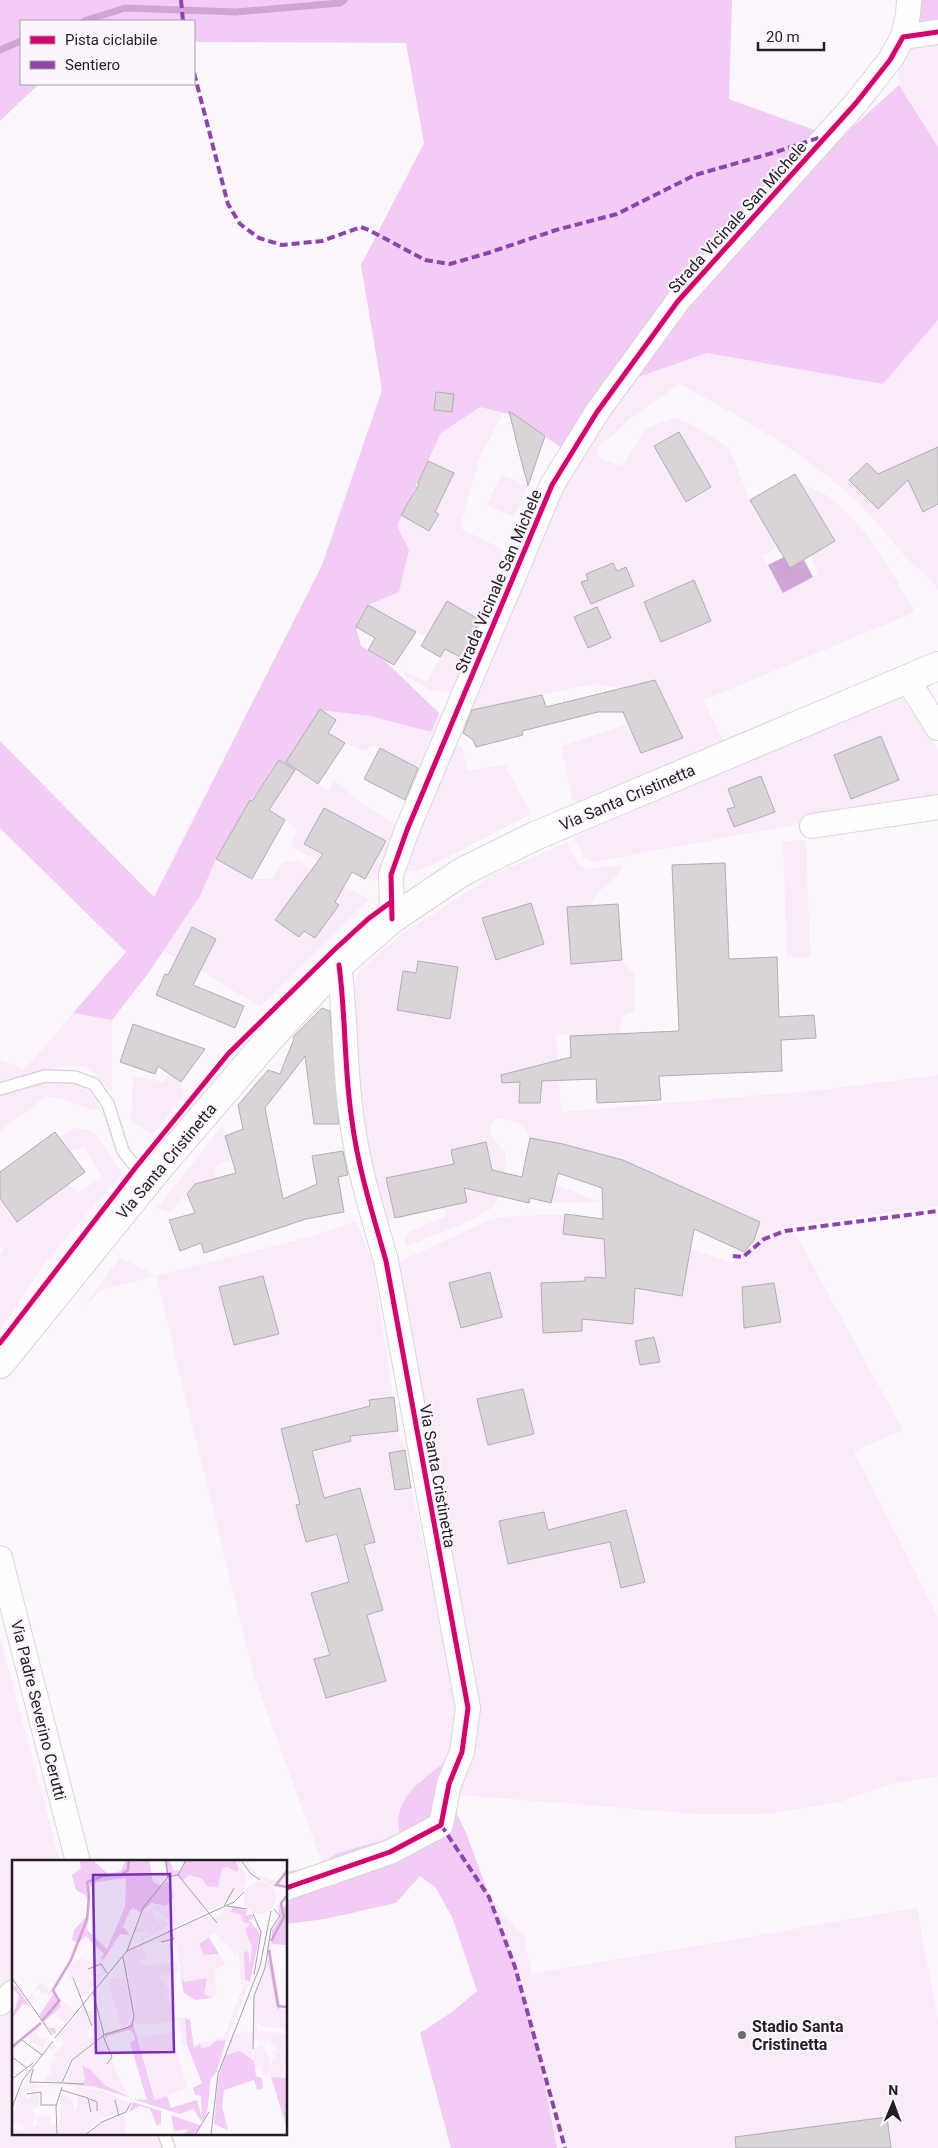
<svg xmlns="http://www.w3.org/2000/svg" width="938" height="2148" font-family="Roboto,sans-serif">
<rect width="100%" height="100%" fill="#fcf7fc"/>
<path fill="#f9ebfa" d="M938 32V147L899 85 898 38Z
M938 320V590C930 576 915 567 904 555 888 537 873 517 856 501 804 452 741 417 679 384L632 417 596 450 601 459 623 466 646 428 675 418 695 426 730 449 750 500 778 547 763 556 783 592 818 574 811 555 835 541 801 483C809 487 819 490 826 495 866 523 890 570 915 612L704 700 723 741 573 803 561 746 629 724 642 753 683 738 655 680 620 688 592 684 471 710 470 704 550 509 626 381 707 353 883 384Z
M480 407 503 413 479 459 460 528 504 550 483 621 447 601 426 637 368 605 399 592 409 550 397 526 440 433Z
M501 474 528 486 514 517 487 505Z
M471 643 476 646 460 692 431 691 404 675 405 671 426 682 445 649 462 658Z
M901 696 938 749V798L594 862 584 858 574 837Z
M320 709 370 716 431 732 439 713 446 714 411 804 405 800 421 770 375 745 364 751 345 743 328 733 336 720Z
M452 746 461 747 468 771 505 765 531 814 434 864 417 871 405 872Z
M295 770 328 791 335 781 366 806 398 826 379 881 365 879 385 841 347 820H318L304 844 328 857 325 864 290 846 298 832 285 820 250 800 263 785 280 795Z
M806 840 810 957H787L783 841Z
M567 842 578 864 587 869 623 865C614 885 597 886 591 906L618 904 622 960 634 974V1011L621 1017 620 1034 556 1035 561 1112 820 1090 938 1075V1206L791 1226 903 1430 854 1451 938 1617V1776L894 1783 840 1802 766 1814H697L448 1794 467 1750 392 1265 489 1220 502 1217 565 1214 620 1225 732 1263 754 1240 760 1222 623 1160 563 1144 530 1138C524 1124 513 1120 498 1118L490 1127V1133L493 1138 506 1154C504 1167 502 1193 495 1204 486 1218 425 1238 407 1246L404 1243 409 1232 446 1216 445 1208 395 1218 380 1223 361 1137 353 1015 355 985 359 971 399 936 491 876Z
M216 859 252 879H272L283 862 299 860 319 874 370 899 260 1007 200 970 216 938 193 927 177 959 163 951 200 896Z
M73 1013 112 1020V1093C105 1085 95 1070 84 1067 60 1062 23 1077 0 1083V1060L25 1069Z
M169 1074 181 1082 184 1094 153 1134 131 1121 133 1077 164 1082Z
M41 1081C69 1082 90 1081 101 1111 82 1108 65 1099 47 1096L0 1131V1096Z
M222 1126 232 1159 214 1168 216 1178 195 1184 170 1213 157 1208Z
M75 1128 93 1131 122 1173 45 1263 0 1331V1255L4 1249 0 1246V1198L17 1221 68 1184 78 1193 102 1177 84 1148 70 1151 59 1137Z
M556 1185 601 1202 551 1203Z
M356 1221 373 1264 398 1431 405 1450 411 1488 460 1709 451 1749 444 1763 419 1781 401 1835 335 1854 323 1865 254 1677 156 1276 101 1290 83 1308 120 1257 156 1276 313 1236Z
M0 1637 60 1862H14V1980L0 1990Z
M489 1897 524 1937 532 1974 917 1908 938 2021V2148H557L538 2051 515 1967Z
M14 2007V2134H167L173 2148H0V2018Z"/>
<path fill="#f2ccf5" d="M0 0H732L729 99 839 139 899 85 938 147V320L883 384 707 353 601 390 563 449 516 416 480 407 441 433 397 526 409 550 399 592 368 605 356 627 361 646 384 660 439 713 431 732 370 716 320 710 314 766 307 776 279 760 263 785 250 800 216 859 200 896 147 975 112 1020 73 1013 126 952 0 828V741L154 897 322 565 382 390 361 265 424 143 406 43 194 42V21H21V84H39L0 121Z
M896 0H938V32L898 14Z
M444 1763 440 1778 467 1835 515 1967 538 2051 557 2148H451L420 2033 452 2012 477 1991 452 1917 436 1888 420 1876 396 1903 325 1919 286 1924V1872L323 1865 335 1854 400 1835C391 1802 419 1781 444 1763Z"/>
<path fill="#d1a4d6" d="M784 557 790 567 804 560 813 577 783 593 768 565Z"/>
<g fill="none" stroke-linecap="round" stroke-linejoin="round">
<path stroke="#d1a4d6" stroke-width="7" d="M84 21 125 8 236 12 340 3 344 0
M0 50 21 41"/>
</g>
<path fill="#d8d4d8" stroke="#b1adb2" d="M436 392 454 394 452 412 434 410Z
M509 411 545 436 528 486 519 452Z
M679 432 711 487 686 502 654 446Z
M938 447V504L923 512 908 480 878 509 849 480 867 463 878 474Z
M428 461 454 473 435 512 439 514 429 531 401 515 419 484 418 483Z
M795 474 835 541 790 568 750 500Z
M613 563 617 571 626 567 634 586 591 604 581 582 588 580 586 574Z
M694 580 711 621 661 642 644 602Z
M447 601 480 620 462 658 445 649 440 657 421 646Z
M368 605 416 632 394 665 368 650 375 638 356 627Z
M597 607 611 638 588 648 574 617Z
M655 680 683 738 641 753 623 712H598L522 731 523 735 476 747 473 740 463 733 472 710 542 695 546 707Z
M320 709 336 720 328 733 345 743 318 784 286 762Z
M881 736 899 780 851 799 834 755Z
M380 748 418 768 405 800 364 779Z
M279 760 295 770 269 810 285 820 252 879 216 859 250 800 252 801Z
M761 776 775 812 734 827 727 809 735 807 728 789Z
M324 808 386 841 365 879 352 872 335 902 339 905 315 938 304 931 299 937 275 920 323 854 304 844Z
M725 863 729 959 777 957 779 1017 814 1015 816 1038 781 1040 782 1071 659 1076 661 1100 597 1103 596 1079 542 1081 540 1103H519L520 1082 502 1083 501 1075 571 1057 570 1036 679 1031 672 865Z
M531 903 544 944 496 960 482 918Z
M618 904 622 960 571 964 567 907Z
M192 927 216 939 193 985 244 1006 235 1028 156 995 165 974 168 975Z
M418 961 458 967 450 1019 397 1010 403 971 416 973Z
M322 1008 330 1011 339 1124H314L305 1056 265 1108 283 1199 317 1184 312 1156 343 1151 348 1175 338 1177 344 1212 306 1219 204 1253 201 1243 180 1251 169 1220 195 1213 187 1194 195 1184 236 1173 225 1136 243 1129 238 1105 268 1070 280 1074 294 1039 293 1037Z
M133 1024 205 1049 181 1082 158 1066 155 1074 120 1062Z
M55 1132 85 1172 17 1222 0 1198V1172Z
M530 1138 563 1144 623 1160 760 1222 754 1240 744 1252 694 1229 682 1296 635 1288 633 1324 582 1319V1331L543 1333 541 1283 585 1281V1277L606 1278 604 1239 563 1234 565 1214 603 1219 602 1188 558 1173 551 1203 530 1198 529 1203 464 1188 467 1202 395 1218 386 1178 454 1164 451 1150 486 1142 492 1170 522 1177Z
M490 1272 502 1317 461 1328 449 1283Z
M263 1276 279 1334 234 1345 219 1287Z
M774 1283 781 1322 744 1328 742 1287Z
M654 1337 660 1362 640 1365 635 1341Z
M523 1389 534 1434 488 1445 477 1399Z
M394 1397 398 1431 350 1436 351 1441 312 1451 324 1498 360 1488 375 1542 364 1545 383 1610 367 1615 386 1681 326 1698 314 1659 330 1655 311 1593 349 1582 337 1534 306 1542 296 1505 300 1504 281 1429 370 1406 369 1400Z
M405 1450 411 1488 395 1490 389 1453Z
M626 1510 645 1582 621 1588 610 1542 508 1564 499 1521 544 1512 548 1530Z
M887 2117 891 2148H736L735 2137Z"/>
<g fill="none" stroke-linecap="round" stroke-linejoin="round">
<defs>
<path id="service" d="M0 1089 45 1076 75 1077 94 1084 108 1104 123 1151 147 1181
M164 2134 169 2148"/>
<path id="minor" d="M903 37 908 14 909 0
M907 679 938 728
M812 826 938 807
M392 919 391 875 407 830 552 485 597 412 678 301 856 103 890 60 903 37 938 32
M0 1558 78 1862
M286 1888 390 1852 441 1825 449 1784 462 1752 468 1708 386 1261C373 1215 358 1168 352 1121 344 1070 346 1017 339 965
M0 2003 14 1992"/>
<path id="primary" d="M0 1364 157 1170 271 1037 329 974 392 919 462 872 535 836 938 666"/>
</defs>
<use href="#service" stroke="#d9d5d9" stroke-width="14"/>
<use href="#minor" stroke="#d9d5d9" stroke-width="26"/>
<use href="#primary" stroke="#d9d5d9" stroke-width="30"/>
<use href="#service" stroke="#fffeff" stroke-width="11"/>
<use href="#minor" stroke="#fffeff" stroke-width="24"/>
<use href="#primary" stroke="#fffeff" stroke-width="28"/>
<path stroke="#8e44ad" stroke-width="4" stroke-dasharray="8 4" stroke-linecap="butt" d="M181 0 183 21
M194 73 228 204 240 224 259 238 282 245 322 241 361 227 369 230 425 260 450 264 488 253 556 230 617 214 695 175 776 152 824 136
M733 1256 743 1257 764 1239 785 1231 938 1211
M441 1825 489 1897 515 1967 565 2148"/>
<defs>
<path id="cycleway" d="M392 919 391 875 407 830 552 485 597 412 678 301 856 103 890 60 903 37 938 32
M0 1343 136 1167 228 1054 334 950 368 919 391 902
M286 1888 390 1852 441 1825 449 1784 462 1752 468 1708 386 1261C373 1215 358 1168 352 1121 344 1070 346 1017 339 965"/>
</defs>
<use href="#cycleway" stroke="#fdf5fe" stroke-width="8"/>
<use href="#cycleway" stroke="#d6006c" stroke-width="5"/>
</g>
<circle fill="#6e6a6e" stroke="#fdf5fe" stroke-width="2" cx="742" cy="2035" r="5"/>
<g text-anchor="middle" stroke-width="4.5" stroke-linejoin="round" paint-order="stroke">
<g font-size="16" fill="#221e22" stroke="#fdf5fe">
<text transform="translate(737 217) rotate(-48)" y="6">Strada Vicinale San Michele</text>
<text transform="translate(498 581) rotate(-67)" y="6">Strada Vicinale San Michele</text>
<text transform="translate(627 797) rotate(-23)" y="6">Via Santa Cristinetta</text>
<text transform="translate(166 1161) rotate(-50)" y="6">Via Santa Cristinetta</text>
<text transform="translate(438 1476) rotate(80)" y="6">Via Santa Cristinetta</text>
<text transform="translate(39 1710) rotate(76)" y="6">Via Padre Severino Cerutti</text>
</g>
<g font-size="16" font-weight="bold" fill="#221e22" stroke="#fdf5fe" text-anchor="start">
<text x="752" y="2032">Stadio Santa<tspan x="752" dy="18">Cristinetta</tspan></text>
</g>
</g>
<g transform="translate(12 1860)">
<rect width="275" height="275" fill="#fcf7fc"/>
<path d="M223 0H228L235 18 229 35 162 67 152 55 137 46 131 52 139 49 146 63 151 59 148 54 157 65 129 81 128 76 138 75 136 71 121 73 133 46H154L160 29 155 17 177 15 206 27 210 9 214 7 219 11 226 4ZM231 0H235L244 14 265 22 274 10 275 28H266L245 18ZM232 38a16 16 0 1 1 32 0a16 16 0 1 1-32 0ZM221 46 219 52 230 55 232 62 238 65 233 69 240 87 238 104 236 91 235 122H238L214 181 205 180 197 187 182 188 180 185 212 177 232 124 229 125 227 91 223 94 202 72 187 84 201 96 207 94 213 104 202 111 205 133 200 138 192 134 195 118 173 122 169 119 165 86 158 71 192 56 202 58 212 52 211 49ZM157 72 161 80 133 85 131 89 135 98 128 100 129 106 166 102V112L148 116 158 132 154 134 164 158 177 157 173 158 175 185 170 186 166 160 147 164 120 163 115 119 121 116H114L112 99 115 92ZM259 73 262 74 257 101 263 149 275 150 272 217H257L261 197H264L259 192 264 191V185L260 186 258 180 247 182 246 179 241 183 243 136 251 116ZM246 158 248 166 274 169V174L245 170ZM68 98 84 104 92 99 91 107 86 106 77 114 78 119H83L82 114 84 116 91 113 89 108 93 112 72 137 64 129 67 125 62 119 65 120 70 115 61 116V118L64 125 63 128 64 124 56 116 58 105ZM112 116 121 156 110 169 96 121 91 122ZM28 122 42 133 39 137 30 132 21 146 29 131 24 130 21 134 24 137 20 143 16 140ZM50 140 62 150 53 163 42 154 49 147 47 143ZM73 145 79 167 76 169 77 178 83 176 76 151H83L90 175 56 202 51 222 33 223 35 214 39 215 40 211 37 210 39 203 46 204 38 201 43 200 44 197 39 195 44 193 37 189 40 185 44 188 40 190 44 192 49 187 53 181 43 180ZM26 166 29 169 24 175 30 180 35 177 30 193V187L12 177ZM124 171 128 178 159 172 175 228 144 240ZM234 171 241 173 240 201 213 195 221 174ZM90 177 104 212 116 234 93 225 78 209 69 208 73 220 70 224H52L60 206H56L57 203ZM250 184 259 200 256 216 251 217 248 207 244 208 246 217 242 205 241 189ZM19 211 17 222 30 226 50 224 7 233ZM49 226 13 234 14 238H17L19 234 26 233 27 246 20 249 23 253 20 266 25 265 24 256 39 255V264H45L44 275 0 274 3 270H11V265L0 263 7 234ZM64 227 88 230 118 243 115 250 89 259 71 275H46L49 232 61 241 62 250 65 249V235L77 237 61 232ZM112 255 114 275H75L92 261Z" fill="#f9ebfa" fill-rule="evenodd"/>
<path d="M67 0H81L96 14 109 11 114 0H137L141 22 150 26 155 21 160 29 162 37 154 46 140 43 128 52 121 48 118 50 111 67 118 75 108 74 92 99H88L92 94 74 76 66 83 60 80 62 70 74 57 78 44 75 70 95 89 113 47 114 18 85 22 76 30 78 41 76 42 73 35 64 30 60 15 69 8ZM152 0H157L162 11 169 10 173 0H223L227 9 225 12 214 7 210 9 206 27 195 26 190 19 177 15 171 20 166 15 155 17ZM266 45 275 47V85L260 84V70L268 58ZM221 46 235 51 234 56 240 54 241 58 237 60 248 74 238 122 233 120 232 92 236 91 238 104 240 87 233 69 238 64 231 62 230 55 219 52ZM197 77 207 94 192 95 187 84ZM260 100 267 138 268 148 265 150 256 101ZM195 118 192 134 200 138 183 140 172 133 169 119 173 122ZM4 126 18 147 11 144 0 158 7 136 1 128ZM42 133 50 140 47 143 49 147 32 161 37 168H43L44 174 41 173 27 156ZM173 158 178 160 182 188 188 184 189 188 197 187 205 180 214 181 204 213 199 218 195 253 190 262 181 249 168 254 121 239 135 240 118 183 123 179 121 173 118 170 96 176 93 179V173L116 167 120 160 143 240 155 236 159 248 185 240 190 258 189 236 183 235 181 228 190 223 175 185ZM228 191 242 201 244 216 250 218 251 228 245 230 242 220 212 230 210 247 216 270 202 264 206 220 213 195ZM70 206 78 209 93 225 120 238 80 226 48 225 70 224 73 220ZM259 217 275 218V268ZM121 242 149 251V263L145 266 138 249 128 246 117 252ZM159 255 190 266 180 275H171L177 269 162 271Z" fill="#f2ccf5"/>
<path fill="none" stroke="#d1a4d6" stroke-width="2.5" d="M275 11 264 25 275 27M259 81 272 57 269 43 275 36M257 90 266 146 275 147M30 161 47 141 41 130 59 100 75 59 77 36 75 22 91 16 109 15 116 10 117 0M0 187 29 163"/>
<path fill="none" stroke="#a5a0a5" stroke-width="1" d="M154 0 156 17M229 0 239 14 248 20M166 15 205 63M166 15 174 0M212 46 222 28M215 46 235 49M241 54 249 72 242 115M149 82 162 79 157 70M115 91 131 48 156 17 166 15M76 109 89 104 95 113M0 118 40 175M61 118 80 166M81 132 92 175M91 176 100 197 95 204M43 178 115 91 222 42 232 32M10 180 30 195M241 189 242 136 253 108 259 69 268 56 262 49M0 197 15 208M21 209 18 222 50 223 60 200 92 175 120 166 122 156 111 97M0 219 21 203M51 223 72 224M49 230 76 238 79 252M15 234 29 232V245H45M78 239 85 242V251M103 240 107 256M0 248 10 221 41 181M45 275 44 246 50 227M73 275 90 262 114 252 119 243M183 275 197 252M199 275 206 214 248 106 259 51"/>
<path fill="#7b2cbf" fill-opacity="0.15" stroke="#7b2cbf" stroke-width="2.5" d="M158 14 162 192 84 193 81 15Z"/>
<rect width="275" height="275" fill="none" stroke="#221e22" stroke-width="2.5"/>
</g>
<rect x="20" y="20" width="175" height="65" fill="#fdf5fe" stroke="#a59fa6"/>
<rect x="30" y="36" width="25" height="8" fill="#d6006c" stroke="#a59fa6"/>
<text x="65" y="45" font-size="15" fill="#221e22">Pista ciclabile</text>
<rect x="30" y="61" width="25" height="8" fill="#8e44ad" stroke="#a59fa6"/>
<text x="65" y="70" font-size="15" fill="#221e22">Sentiero</text>
<g transform="translate(893 2103) rotate(1)" stroke="#fdf5fe" stroke-width="4" paint-order="stroke">
<path d="M0-4L9 19L0 12L-9 19Z" fill="#221e22"/>
<text y="-8" font-size="14" font-weight="bold" text-anchor="middle" fill="#221e22">N</text>
</g>
<path d="M758 42v8h66v-8" fill="none" stroke="#221e22" stroke-width="2.5"/>
<text x="766" y="42" font-size="15" fill="#221e22" stroke="#fdf5fe" stroke-width="4" paint-order="stroke">20 m</text>
</svg>
